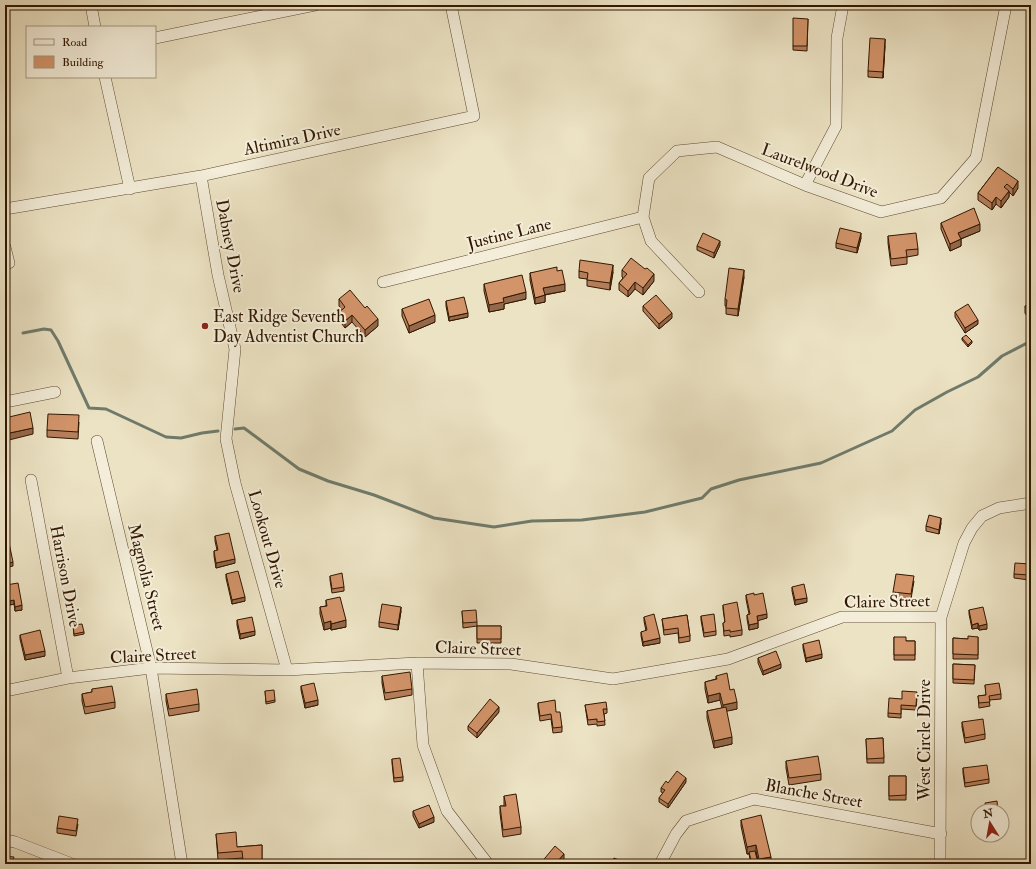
<svg xmlns="http://www.w3.org/2000/svg" width="1036" height="869" font-family="'IM FELL Double Pica',serif">
<rect width="100%" height="100%" fill="#ece3c4"/>
<filter id="stains"><feTurbulence type="fractalNoise" baseFrequency=".005" numOctaves="4"/><feColorMatrix values="0 0 0 0 .2 0 0 0 0 .09 0 0 0 0 .02 0 0 0 .5 -.17"/></filter>
<radialGradient id="worn" r=".72"><stop offset=".6" stop-color="#630" stop-opacity="0"/><stop offset="1" stop-color="#630" stop-opacity=".3"/></radialGradient>
<g fill="none" stroke-linecap="round" stroke-linejoin="round">
<path stroke="#6f7b6c" stroke-width="3" d="M23 333 44 329 51 330 58 341 89 408 106 409 166 437 181 438 202 433 218 431
M235 429 244 428 299 469 328 481 374 495 434 518 494 527 532 521 582 520 645 512 702 498 711 489 739 480 821 463 892 431 915 410 947 392 978 377 1002 356 1031 341"/>
<defs>
<path id="minor" d="M91 5 95 27
M155 38 315 5
M105 77 130 189
M201 176 218 275 235 349 226 439 235 483 287 670
M805 185 836 126 837 38 843 5
M5 209 201 176 474 116 451 5
M5 247 9 263H5
M383 282 643 217
M699 292 651 241 643 217 649 178 677 151 717 147 805 185 881 212 941 198 976 158 1006 5
M5 402 55 392
M97 441 151 668 182 864
M31 480 68 678
M417 663 423 745 447 811 488 864
M5 691 68 678 151 668 287 670 417 663 511 664 613 679 728 659 842 617H941
M5 840 15 842 72 864
M660 864 676 834 686 821 754 799 941 834
M940 864 941 617 964 543 972 528 982 516 999 508 1031 503"/>
</defs>
<use href="#minor" stroke="#604a31" stroke-width="12"/>
<use href="#minor" stroke="#f3edd9" stroke-width="11"/>
</g>
<path fill="#b57f5b" stroke="#311700" d="M808 19 807 51 793 50V46Z
M885 46 883 78 868 77V71Z
M998 167 1018 188 1013 196 1009 192V197L1001 208 996 204 992 210 978 200V193Z
M941 223 980 231 961 239V246L950 251 941 229Z
M888 236 918 249V255L907 257V264L891 266 888 243Z
M861 238 857 253 836 248V243Z
M720 245 714 258 697 250V246Z
M622 270 654 281 643 295 635 289 628 297 619 290V283L623 278 622 277Z
M557 271 565 291 545 295V302L535 304 530 280V273Z
M579 271 613 272 610 290 587 286V279L579 278Z
M744 277 738 316 726 314V306H725V299Z
M484 284 526 299 504 304V309L489 312 484 291Z
M1031 296V323L1025 313V306L1029 304V297Z
M339 299 378 326 365 337 352 322 345 328 339 320V313L342 310 339 306Z
M446 301 468 317 449 321 446 306Z
M643 306 672 318 659 329 643 311Z
M402 309 435 322 409 333 402 316Z
M955 312 978 324 965 333 955 317Z
M962 338 972 343 968 347 962 340Z
M79 422 78 439 47 437V430Z
M941 523 939 534 926 531V526Z
M215 536 235 563 216 568 214 556V551L217 550 215 541Z
M1030 569 1029 580 1014 578V574Z
M226 574 245 601 232 604 226 578Z
M330 576 344 587V591L332 593 330 580Z
M914 581 911 599 893 596V592Z
M6 585 22 610 15 611 14 604 10 605 6 590Z
M792 587 807 602 795 605 792 591Z
M746 595H754L767 618 758 620V628L749 630 747 619V615L749 614 746 599Z
M326 600 346 627 331 630V628L324 630 320 614V607L326 606Z
M723 605 742 630V635L730 637V635L724 636 723 623H725L723 609Z
M969 610 987 629 979 630 978 628 972 629 969 614Z
M401 611 398 630 379 627V622Z
M462 611 477 622V626L463 628Z
M687 615 690 636V641L679 643 678 633 664 635 662 619Z
M701 616 716 631V635L704 637 701 620Z
M644 617 660 643 643 646 641 636V632L646 631 644 621Z
M237 620 255 635 240 639 237 625Z
M73 625 84 632V634L74 636Z
M477 626H501V643H477Z
M20 635 45 656 25 660 20 639Z
M894 637 906 641H915V660H894Z
M978 637V659H953V638L968 639Z
M803 644 822 658 806 662 803 648Z
M758 658 781 668 763 675 758 663Z
M953 664 975 665 974 684 953 683Z
M382 676 412 689V695L385 700 382 683Z
M716 676 730 690 737 709 726 711 732 744 714 748 707 718V711L722 708 720 700 708 703 705 689V682L716 679Z
M985 685 1001 694V699L989 700 990 706 979 708 978 696 986 695Z
M301 686 318 705 305 708 301 690Z
M92 689 115 702V708L85 714 82 701V694L92 692Z
M265 691 275 700V702L266 704Z
M166 694 199 704V711L169 716 166 701Z
M917 697 916 710 901 709V718L888 717V713L902 699Z
M538 703 556 712 562 727V732L553 733 551 719 540 721 538 707Z
M585 705 607 709V713L604 714 605 725 597 726V724L588 725Z
M499 712 477 738 468 730V726Z
M962 722 985 734V739L965 743 962 727Z
M883 738 884 763H867L866 739Z
M392 759 403 777V781L394 782 392 763Z
M786 761 821 774V780L789 785 786 768Z
M963 768 989 779V783L965 787 963 773Z
M889 776H906V800H889Z
M686 782 668 808 659 802V798L663 793 661 792V788L668 783Z
M504 796 521 827V834L503 837 500 813V806H504Z
M413 811 434 822 419 828 413 816Z
M741 820 771 864H759L756 852 758 864H751L749 854H747L741 826Z
M78 824 76 836 57 833V828Z
M216 834 237 847 262 845V864H242V858L218 860Z"/>
<path fill="#94684a" stroke="#311700" d="M885 39V46L883 78V72Z
M1018 181V188L1013 196V189Z
M1009 191V197L1001 208V201Z
M996 197V204L992 210V203Z
M980 224V231L958 240V233Z
M861 233V238L857 253V248Z
M961 239V246L950 251V244Z
M720 241V245L714 258V253Z
M613 265V272L610 290V283Z
M744 270V277L738 316V309Z
M654 274V281L643 295V288Z
M635 282V289L628 297V291Z
M565 284V291L543 295V288Z
M526 292V299L504 304V309L489 312V305L503 298Z
M545 295V302L535 304V298Z
M468 313V317L449 321V317Z
M672 313V318L659 329V324Z
M352 315V322L345 328V321Z
M435 315V322L409 333V326Z
M378 319V326L365 337V330Z
M978 320V324L965 333V328Z
M972 341V343L968 347V345Z
M33 428V434L5 441V434Z
M941 518V523L939 534V530Z
M235 559V563L216 568V563Z
M13 562V566L5 568V564Z
M245 597V601L232 604V600Z
M807 598V602L795 605V600Z
M14 600V604L10 605V601Z
M22 605V610L15 611V607Z
M401 607V611L398 630V625Z
M767 614V618L757 621V616Z
M346 620V627L331 630V624Z
M331 621V628L324 630V623Z
M758 623V628L749 630V625Z
M978 623V628L972 629V625Z
M987 624V629L979 630V626Z
M255 631V635L240 639V634Z
M660 638V643L643 646V642Z
M45 651V656L25 660V655Z
M822 654V658L806 662V658Z
M781 664V668L763 675V671Z
M720 693V700L708 703V696Z
M318 700V705L305 708V703Z
M737 702V709L723 712V705Z
M499 707V712L477 738V733Z
M732 737V744L714 748V741Z
M686 778V782L668 808V804Z
M434 817V822L419 828V824Z
M756 845V852L747 854V847Z
M564 854V860L561 864H555Z
M771 857V864H759V859Z"/>
<path fill="#d3946a" stroke="#311700" d="M793 18 808 19 807 46H793Z
M870 38 885 39 883 72 868 71Z
M998 167 1018 181 1013 189 1007 184 1004 187 1009 191 1001 201 996 197 992 203 978 193Z
M974 208 980 224 958 233 961 239 950 244 941 223Z
M840 228 861 233 857 248 836 243Z
M703 233 720 241 714 253 697 246Z
M916 233 918 249 906 250 907 257 891 259 888 236Z
M631 258 645 269 647 268 654 274 643 288 635 282 628 291 619 283 627 274 622 270Z
M580 260 613 265 610 283 587 280 588 273 579 271Z
M557 267V271L562 270 565 284 543 288 545 295 535 298 530 273Z
M729 268 744 270 738 309 726 308 727 300 725 299Z
M522 275 526 292 503 298 504 302 489 305 484 284Z
M350 290 365 308 367 306 378 319 365 330 352 315 345 321 339 313 345 307 339 299Z
M656 295 672 313 659 324 643 306Z
M1031 296V301L1029 297Z
M464 297 468 313 449 317 446 301Z
M429 299 435 315 409 326 402 309Z
M968 304 978 320 965 328 955 312Z
M1031 304V317L1025 306Z
M966 335 972 341 968 345 962 338Z
M30 412 33 428 5 434V418Z
M48 414 79 415 78 432 47 430Z
M929 515 941 518 939 530 926 526Z
M229 533 235 559 216 563 214 551 218 550 215 536Z
M8 538 13 562 5 564V539Z
M1015 563 1030 564 1029 575 1014 574Z
M238 571 245 597 232 600 226 574Z
M342 573 344 587 332 589 330 576Z
M896 574 914 576 911 594 893 592Z
M18 583 22 605 15 607 14 600 10 601 6 585Z
M804 584 807 598 795 600 792 587Z
M754 593V595L763 593 767 614 757 616 758 623 749 625 747 615 750 614 746 595Z
M340 597 346 620 331 624V621L324 623 320 607 327 606 326 600Z
M737 602 742 630 730 632V630L724 631 723 623 725 622 723 605Z
M382 604 401 607 398 625 379 622Z
M983 607 987 624 979 626 978 623 972 625 969 610Z
M476 610 477 622 463 623 462 611Z
M654 614 660 638 643 642 641 632 647 630 644 617Z
M714 614 716 631 704 633 701 616Z
M687 615 690 636 679 638 678 628 664 630 662 619Z
M252 617 255 631 240 634 237 620Z
M82 624 84 632 74 634 73 625Z
M477 626H501V639H477Z
M40 630 45 651 25 655 20 635Z
M968 636 978 637V655L953 654V638L968 639Z
M894 637H906V641H915V655H894Z
M819 640 822 654 806 658 803 644Z
M776 651 781 664 763 671 758 658Z
M953 664 975 665 974 680 953 679Z
M410 672 412 689 385 693 382 676Z
M727 673 730 690 734 689 737 702 723 705 720 693 708 696 705 682 717 679 716 676Z
M314 683 318 700 305 703 301 686Z
M999 683 1001 694 989 696 990 702 979 703 978 696 986 695 985 685Z
M112 686 115 702 85 707 82 694 92 692V689Z
M197 689 199 704 169 709 166 694Z
M274 690 275 700 266 702 265 691Z
M902 691 917 692 916 706 901 705V714L888 713 889 698 902 699Z
M490 699 499 707 477 733 468 726Z
M555 700 556 712H560L562 727 553 728 551 714 540 716 538 703Z
M606 702 607 709H603L605 721 597 722V719L588 720 585 705Z
M726 707 732 737 714 741 707 711Z
M983 719 985 734 965 738 962 722Z
M883 738 884 758 867 759 866 739Z
M818 756 821 774 789 778 786 761Z
M400 758 403 777 394 778 392 759Z
M987 765 989 779 965 783 963 768Z
M677 771 686 778 668 804 659 798 665 790 661 788 666 781 668 783Z
M889 776H906V795L889 796Z
M516 794 521 827 503 830 500 806H506L504 796Z
M997 801 998 811H986L985 803Z
M429 805 434 817 419 824 413 811Z
M761 815 771 857 759 859 756 845 747 847 741 820Z
M59 816 78 819 76 831 57 828Z
M236 832 237 847 262 845V862L250 863V860H243L242 851 218 853 216 834Z
M555 846 564 854 555 864H540Z
M755 851 758 863 752 864 749 852Z
M5 856 14 857 12 864H5Z
M614 858 629 864H611Z
M220 863 221 864H212Z"/>
<circle fill="#8f2418" stroke="#f3edd9" stroke-width="1.5" cx="205" cy="326" r="4"/>
<g text-anchor="middle" stroke-width="4" stroke-linejoin="round" paint-order="stroke">
<g font-size="17" fill="#311700" stroke="#f3edd9">
<text transform="translate(292 139) rotate(-12)" y="6">Altimira Drive</text>
<text transform="translate(820 170) rotate(21)" y="6">Laurelwood Drive</text>
<text transform="translate(509 233) rotate(-14)" y="6">Justine Lane</text>
<text transform="translate(231 246) rotate(79)" y="6">Dabney Drive</text>
<text transform="translate(268 539) rotate(74)" y="6">Lookout Drive</text>
<text transform="translate(66 576) rotate(79)" y="6">Harrison Drive</text>
<text transform="translate(147 577) rotate(76)" y="6">Magnolia Street</text>
<text transform="translate(887 601) rotate(-1)" y="6">Claire Street</text>
<text transform="translate(478 648) rotate(2)" y="6">Claire Street</text>
<text transform="translate(153 655) rotate(-3)" y="6">Claire Street</text>
<text transform="translate(924 740) rotate(-90)" y="6">West Circle Drive</text>
<text transform="translate(814 793) rotate(10)" y="6">Blanche Street</text>
</g>
<g font-size="17" fill="#311700" stroke="#f3edd9" text-anchor="start">
<text x="213" y="322">East Ridge Seventh<tspan x="213" dy="20">Day Adventist Church</tspan></text>
</g>
</g>
<rect width="1036" height="869" fill="none" stroke="#ece3c4" stroke-width="20"/>
<rect x="6" y="6" width="1024" height="857" fill="none" stroke="#311700" stroke-width="2"/>
<rect x="10" y="10" width="1016" height="849" fill="none" stroke="#311700"/>
<rect x="26" y="26" width="130" height="52" fill="#f3edd9" stroke="#a59782"/>
<rect x="34" y="39" width="20" height="6" fill="#f3edd9" stroke="#a59782"/>
<text x="62" y="46" font-size="12" fill="#311700">Road</text>
<rect x="34" y="56" width="20" height="12" fill="#d3946a" stroke="#a59782"/>
<text x="62" y="66" font-size="12" fill="#311700">Building</text>
<g transform="translate(990 823) rotate(349)"><circle r="19" fill="#f3edd9" stroke="#a59782"/>
<path d="M0-3L7 15L0 10L-7 15Z" fill="#8f2418"/>
<text y="-6" font-size="11" font-weight="bold" text-anchor="middle" fill="#311700">N</text>
</g>
<rect width="100%" height="100%" filter="url(#stains)"/>
<rect width="100%" height="100%" fill="url(#worn)"/>
</svg>
